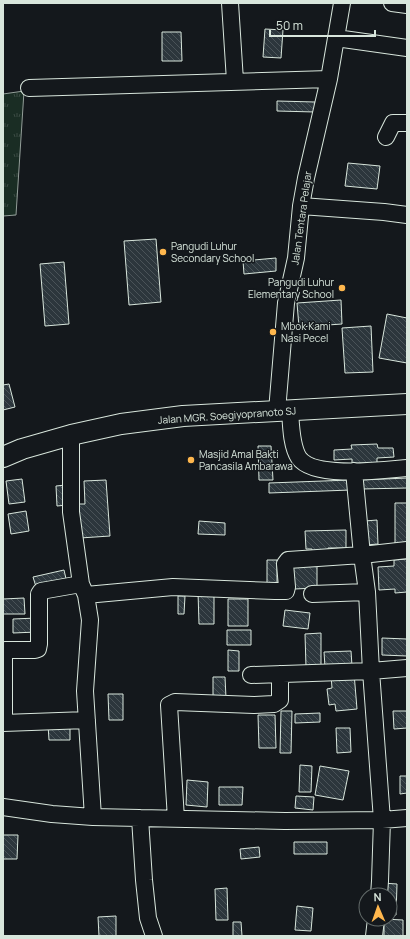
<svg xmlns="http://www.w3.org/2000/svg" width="410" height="939" font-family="Manrope,sans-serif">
<defs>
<pattern id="park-tufts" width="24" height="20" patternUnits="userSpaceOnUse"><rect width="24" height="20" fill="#1a2d24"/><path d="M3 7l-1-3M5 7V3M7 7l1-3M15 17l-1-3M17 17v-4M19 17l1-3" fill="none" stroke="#3b4b43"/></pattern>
<pattern id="building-back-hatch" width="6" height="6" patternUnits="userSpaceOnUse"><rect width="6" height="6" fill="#2c363c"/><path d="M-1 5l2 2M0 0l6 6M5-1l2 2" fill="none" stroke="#4a5358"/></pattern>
</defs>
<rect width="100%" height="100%" fill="#14181c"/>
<path fill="url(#park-tufts)" stroke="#939e99" d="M24 91 16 215 3 216V94Z"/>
<path fill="url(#building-back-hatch)" stroke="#d8e6dc" d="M265 29 283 30 281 58 263 57Z
M162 32H181L182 61H162Z
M277 101 315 102V112L277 111Z
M348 163 380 166 377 189 345 186Z
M156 239 161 302 129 305 124 241Z
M276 258V271L244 274 243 261Z
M64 262 69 324 45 326 40 264Z
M341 300 342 324 299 327 297 303Z
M387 314 407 318V363L379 358Z
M371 326 373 372 345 373 342 328Z
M9 384 15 407 3 410V385Z
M377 444 378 448H393L394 457 377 458V463L352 464V459L334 460V450L352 449 351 445Z
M258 446H271L273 480H259Z
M407 478V488L361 489V480Z
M22 479 25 502 9 504 6 481Z
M106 480 110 536 80 538 77 504H85L84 481Z
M350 480 351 490 269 493V483Z
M66 485 67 505 57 506 56 486Z
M395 503H407V545H395Z
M26 511 29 531 11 534 8 514Z
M377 520 378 544 366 545 365 521Z
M199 521 225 523V535L198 534Z
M346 530V548H328V551L312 552V549H306L305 531Z
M407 559V592L395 593V589L379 590 378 567 394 566V560Z
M267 560H277V583H267Z
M293 565H317V588L294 589Z
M64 570 67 583 37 590 33 577Z
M198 592H214V624H199Z
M178 596H185L184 614H178Z
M24 598 25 614H3V599Z
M228 599H248V626H228Z
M285 610 310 613 308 629 283 626Z
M37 618V632L13 633V619Z
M227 630H251V645H227Z
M321 633V666L306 667 305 634Z
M382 638 407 639V656L382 655Z
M228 650 239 651V671H228Z
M351 651 352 666 325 667 324 652Z
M354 673 357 709 336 711 335 704 329 705 327 689 332 688 331 675Z
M213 677H225L226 698H213Z
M108 694H123V720H109Z
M281 711H292L291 753H280Z
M393 711H407V728L394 729Z
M320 713V722L295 723V714Z
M258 715H275L276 748H259Z
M48 725H70V740H49Z
M336 728H350L351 752 337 753Z
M300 765 312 766 311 792H299Z
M320 766 349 771 343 800 315 795Z
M400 776H407V793L400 794Z
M187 780 208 782 207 807 186 805Z
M219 787H243L242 805H219Z
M296 796 314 797 313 810 295 808Z
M3 835H18L17 859H3Z
M294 842H327V854H294Z
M259 847 260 857 241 859 240 849Z
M382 883 397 884 396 915H390V895H381Z
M227 888 228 920H216L215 889Z
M297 906 313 908 311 931 295 930Z
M116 916V936H99L98 917Z
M384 919 403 920V936H384Z
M233 922H241L242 936H233Z"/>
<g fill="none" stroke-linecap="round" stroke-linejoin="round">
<defs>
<path id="minor" d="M230 3 235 81
M392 3 407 5
M336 38 407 48
M29 88 329 79
M386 137 393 123H407
M301 206 384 212 407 215
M290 410C291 424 291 446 299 458 314 479 383 470 407 468
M277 411 286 303 296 258 301 206 306 178 329 79 342 3
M71 435V512L81 584 86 595 90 620 85 691 93 817
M354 471 362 555 367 592 371 671 382 820 380 881 379 895
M312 594 367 592
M86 595 173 587 275 591H286L287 587 285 564 288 560 362 555 407 550
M251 675 371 671 407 668
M3 723 87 720
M4 723V652L5 650H35L38 649 39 644V594L41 591 81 584
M3 807 52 814 93 817 285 821 382 820 407 818
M140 818 144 880 148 918 154 936
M176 819 169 705 175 702 254 705 274 704 280 700V674
M374 936 376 919"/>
<path id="major" d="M3 457 22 449 71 435 121 424 183 416 407 404"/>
</defs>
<use href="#minor" stroke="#d8e6dc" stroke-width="18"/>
<use href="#major" stroke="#d8e6dc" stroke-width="22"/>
<use href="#minor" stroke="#14181c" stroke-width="16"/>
<use href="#major" stroke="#14181c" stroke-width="20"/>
</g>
<g fill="#ffb74d" stroke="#14181c" stroke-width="1.5">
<circle cx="163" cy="252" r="4"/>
<circle cx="342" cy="288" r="4"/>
<circle cx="273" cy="332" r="4"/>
<circle cx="191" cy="460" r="4"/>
</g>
<g text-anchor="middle" stroke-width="3" stroke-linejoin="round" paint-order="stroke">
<g font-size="10" fill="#d8e6dc" stroke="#14181c">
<text transform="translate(301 218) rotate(-82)" y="4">Jalan Tentara Pelajar</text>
<text transform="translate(227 415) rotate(-4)" y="4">Jalan MGR. Soegiyopranoto SJ</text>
</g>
<g font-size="10" fill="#d8e6dc" stroke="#14181c" text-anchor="start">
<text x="171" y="250">Pangudi Luhur<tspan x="171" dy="12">Secondary School</tspan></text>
<text x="334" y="286" text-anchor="end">Pangudi Luhur<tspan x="334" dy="12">Elementary School</tspan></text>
<text x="281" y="330">Mbok Kami<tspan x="281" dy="12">Nasi Pecel</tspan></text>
<text x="199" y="458">Masjid Amal Bakti<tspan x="199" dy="12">Pancasila Ambarawa</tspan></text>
</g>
</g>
<rect width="410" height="939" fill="none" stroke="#d8e6dc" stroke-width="8"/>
<g transform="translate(378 907) rotate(358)"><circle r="19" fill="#14181c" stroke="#626a69"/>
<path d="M0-3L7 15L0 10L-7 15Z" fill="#ffb74d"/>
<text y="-6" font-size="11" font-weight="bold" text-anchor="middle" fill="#d8e6dc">N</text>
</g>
<path d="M270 30v6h105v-6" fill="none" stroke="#d8e6dc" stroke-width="2"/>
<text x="276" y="30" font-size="12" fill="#d8e6dc" stroke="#14181c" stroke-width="3" paint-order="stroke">50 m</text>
</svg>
